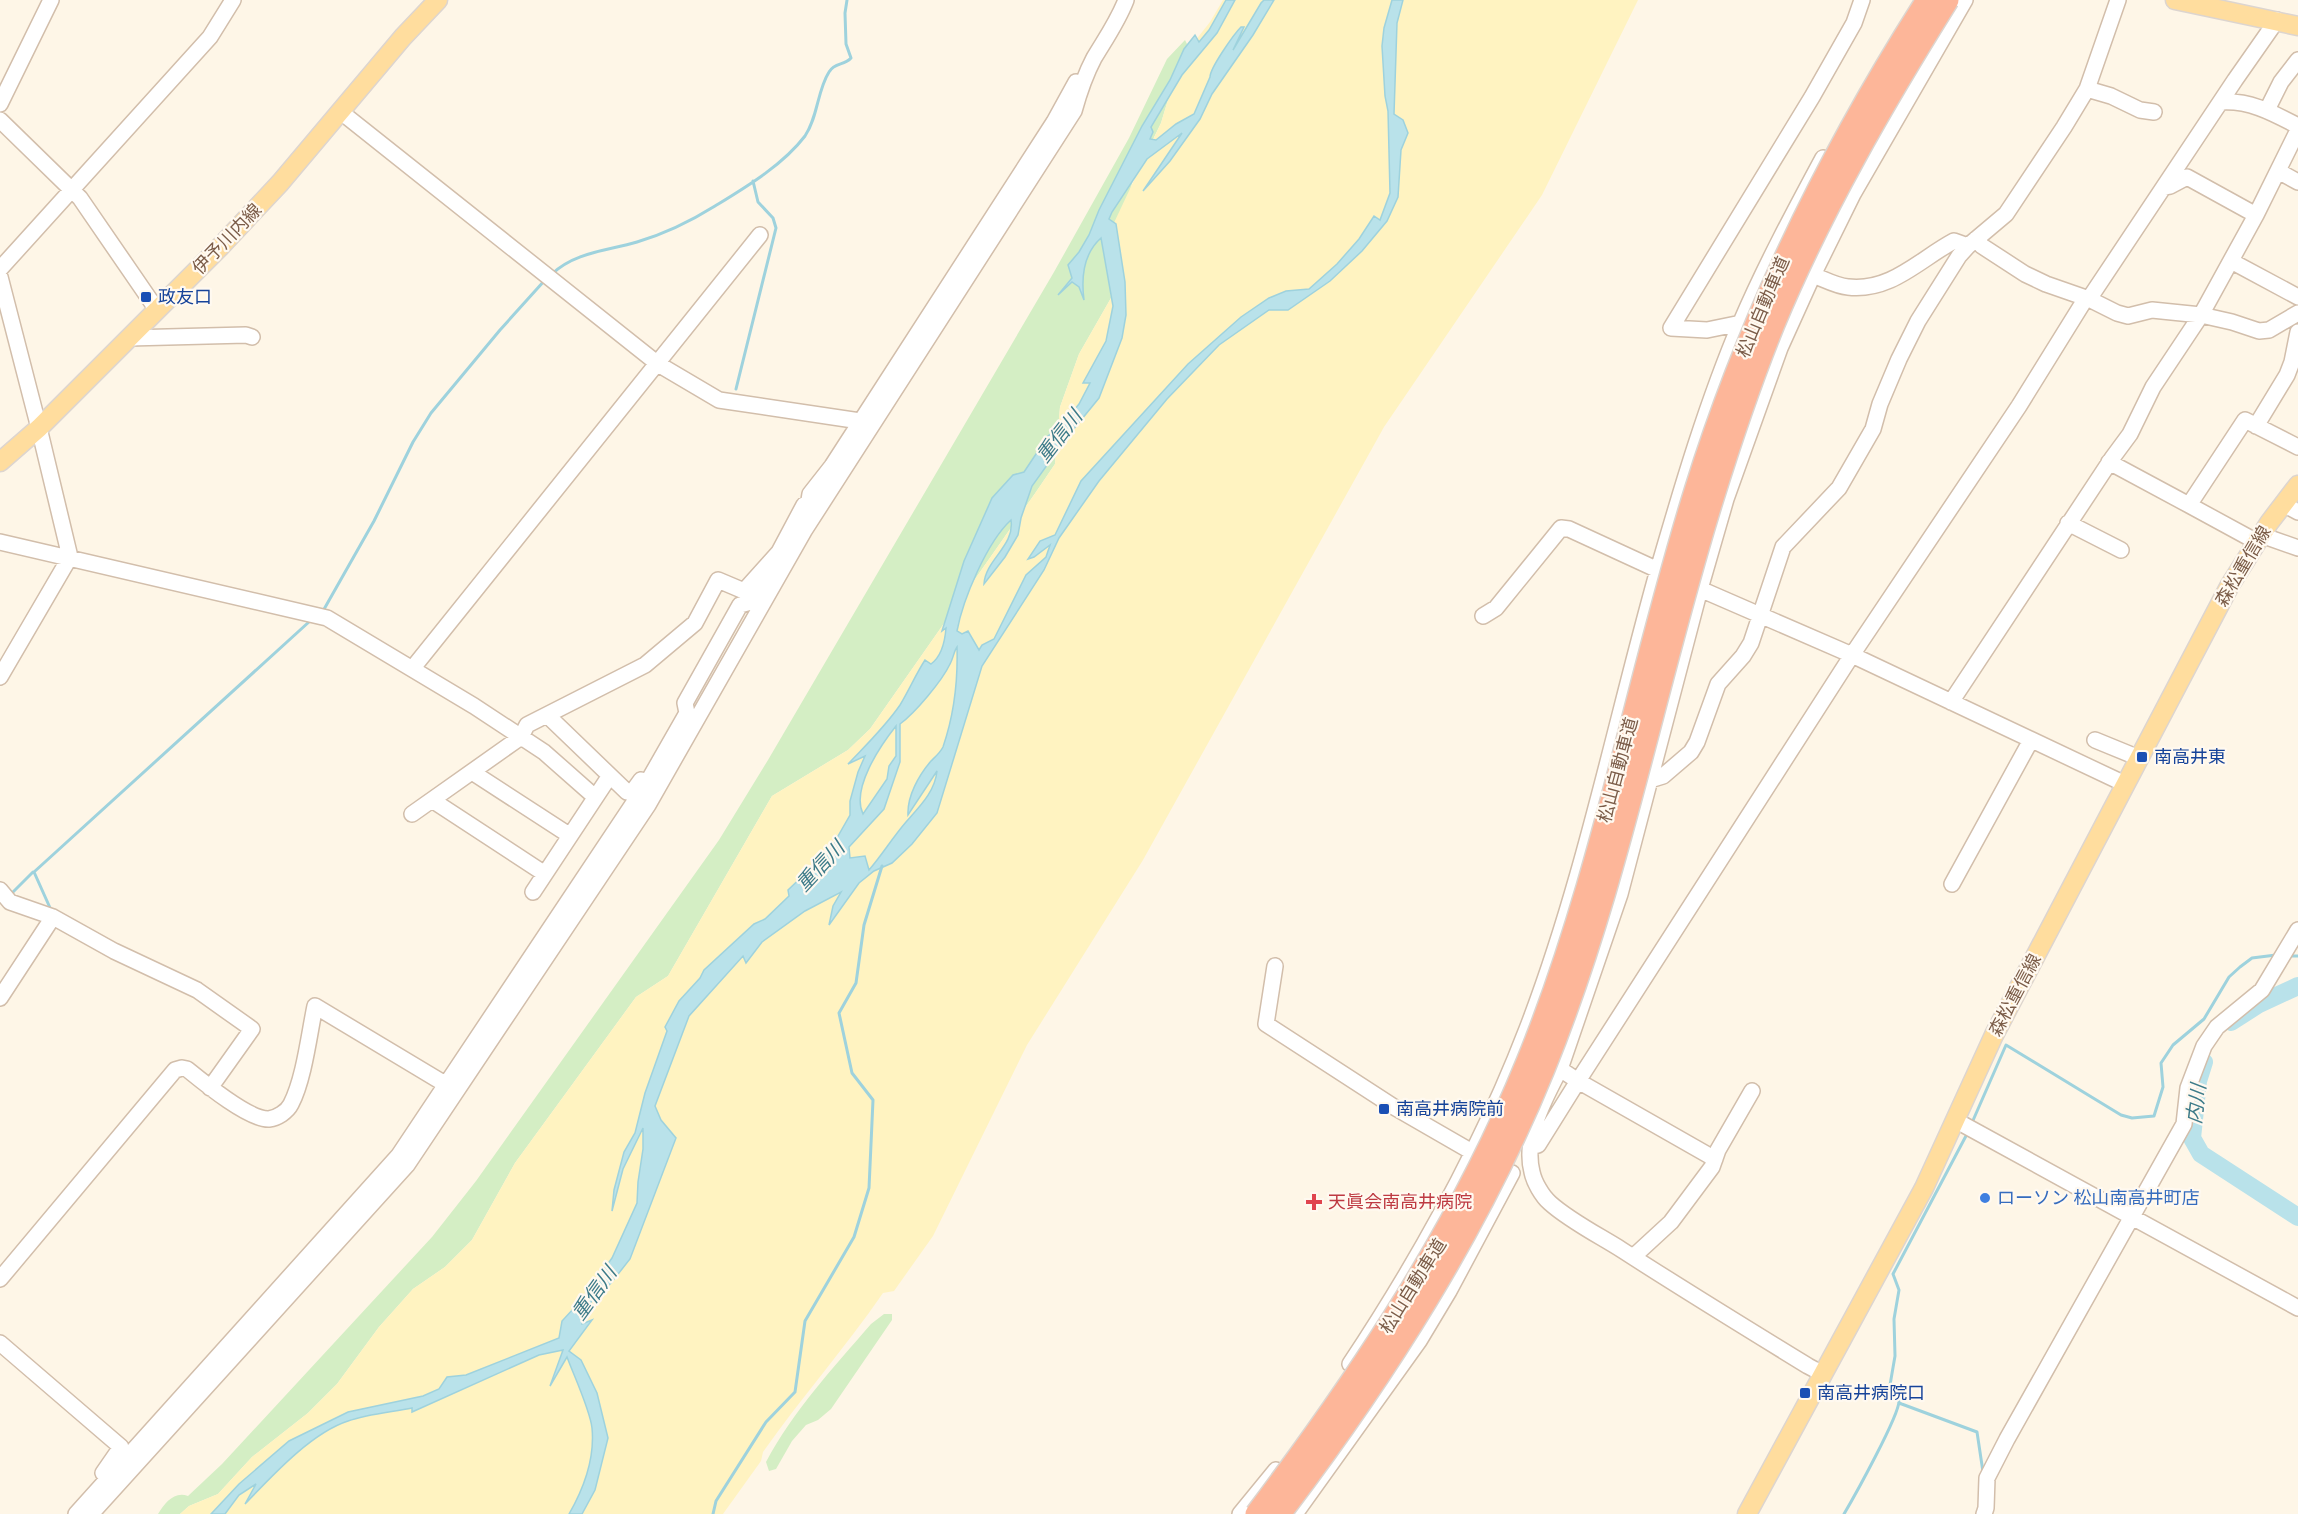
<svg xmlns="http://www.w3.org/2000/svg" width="2298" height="1514" font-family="Figtree,'Noto Sans JP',sans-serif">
<rect width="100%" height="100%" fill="#fef6e7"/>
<path fill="#d4eec4" d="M1185 40 1189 48 1180 60 1161 123 1133 180 1109 265 1111 298 1079 354 1060 407 1055 464 1036 492 870 729 848 750 772 796 668 976 636 997 515 1163 472 1240 445 1267 413 1289 379 1327 337 1384 308 1413 252 1457 218 1494 189 1506 180 1514H158C165 1503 174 1491 188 1496L222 1464 432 1237 476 1181 719 840 768 760 1054 272 1129 138 1167 59Z
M884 1314H892V1320L831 1409 818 1420 806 1425 792 1441 776 1469 769 1471 766 1462C793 1411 834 1367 871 1324Z"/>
<path fill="#fff3c1" d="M1223 0H1638L1542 195 1384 427 1143 860 1027 1045 933 1236 894 1291 883 1293C845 1348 801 1398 763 1452L761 1461 723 1514H180L189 1506 218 1494 252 1457 308 1413 337 1384 379 1327 413 1289 445 1267 472 1240 515 1163 636 997 668 976 772 796 848 750 870 729 1036 492 1055 464 1060 407 1079 354 1111 298 1109 266 1112 227 1161 123 1180 60 1210 22Z"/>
<path fill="#b9e2ea" stroke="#9ed2dd" stroke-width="1.5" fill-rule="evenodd" d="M1226 0H1235L1217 33 1182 75 1151 127 1153 132 1150 139 1156 140 1176 124 1194 114 1210 77C1210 68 1234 34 1241 27H1244L1233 50 1261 3 1264 0H1274L1253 35 1212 94 1200 119 1170 161 1143 191 1182 133 1147 159 1112 212 1109 219 1116 224 1125 282 1126 315 1122 338 1099 398 1068 436 1032 486 1021 518 1018 535 1005 557 984 584C985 560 1015 546 1011 520 987 542 963 599 957 631L962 634 968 631 979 650 982 645 994 639 1026 575 1046 557 1050 545 1034 557 1028 559 1040 541 1055 535 1081 481 1188 364 1241 317 1269 298 1286 291 1309 289 1337 264 1359 239 1374 216 1380 220 1390 193 1388 111 1385 96 1382 46 1384 28 1392 0H1403L1397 23 1394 114 1403 120 1408 133 1401 150 1398 197 1387 221 1362 251 1330 281 1288 310H1269L1219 345 1167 399 1099 481 1059 538 1044 570 982 666 937 813 912 844 892 863 874 871 859 883 829 925 833 906 841 892 805 911 762 942 746 963 743 956 689 1016 655 1106 661 1120 676 1138 630 1259 611 1283 581 1312 582 1324 592 1320 569 1351 581 1360 597 1393 608 1438 595 1490 582 1514H569C584 1488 595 1459 592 1428 590 1410 574 1376 567 1357L550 1386 563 1350 539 1355 412 1412V1408C392 1412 367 1414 348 1421 311 1433 272 1476 245 1504L256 1484 239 1495 225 1514H211L239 1484 289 1441 348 1412 423 1396 439 1389 447 1377 466 1375 559 1338 562 1321 599 1281V1276L612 1258 637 1203 638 1182 643 1149V1128L623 1169 612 1211 614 1190 624 1152 635 1133 645 1093 667 1031 665 1027 679 1001 700 978 704 970 754 924 765 919 789 896 788 890 830 850 850 815V801L858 772 865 756 848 764C866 745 885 727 900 705 909 690 916 674 925 660L931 664C942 656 945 641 946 628L942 631 964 561 992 498 1013 475 1024 472 1048 436 1063 424 1079 404 1090 383H1083L1106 341 1113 306 1101 238C1083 254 1081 277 1084 300L1079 287 1072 282 1058 295 1072 278 1068 265 1079 252 1089 235 1099 210 1142 126 1170 80 1184 49 1195 35 1199 42 1209 30ZM957 647C958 681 954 715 943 747 940 753 935 757 931 761 919 775 907 796 908 815L937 771C935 792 919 807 906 822 893 837 882 855 869 870L865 856 850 858 849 847 884 809 900 762V724C915 713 942 681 950 664 953 659 954 651 957 647ZM896 726V756L889 766 887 779 863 814C851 789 880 746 896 726Z"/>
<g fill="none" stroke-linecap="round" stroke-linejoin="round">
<path stroke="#9ed2dd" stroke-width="3" d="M552 274C575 252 607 251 637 242 664 234 691 221 715 206 746 187 783 165 805 136 818 117 817 91 829 72 835 62 844 66 851 58L846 44 845 13 847 0
M736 389 776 228 773 218 758 202 753 181
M323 611 374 521 413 442 431 413 500 330 545 280
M10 895 33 872
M51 910 34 872 310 621
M2289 956H2298
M1971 1125 2006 1045 2121 1115 2132 1118 2154 1116 2163 1087 2161 1063 2173 1045 2204 1019 2229 977 2240 967 2252 958 2276 955
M1899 1403 1977 1432 1983 1472
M713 1514 716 1501 766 1422 795 1392 805 1321 854 1237 869 1188 873 1100 852 1073 839 1013 856 983 864 925 882 866
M1844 1514C1854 1497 1899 1416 1899 1401 1899 1394 1894 1390 1890 1385L1895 1356 1894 1319 1899 1290 1893 1274 1967 1134"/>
<path stroke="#b9e2ea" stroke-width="18" d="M2231 1022 2259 1004 2298 986
M2204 1062 2198 1081 2192 1138 2201 1154 2298 1217"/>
<defs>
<path id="minor" d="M2087 89 2111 96 2140 110 2154 112
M2221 102C2250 100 2273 113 2298 126
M0 104 51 0
M2267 110 2281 82 2298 60
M341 112 658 364 719 400 860 421
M0 120 80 198 157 310
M2278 171 2298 182
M2164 187 2170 186 2187 177 2256 215
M1976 239 1982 246 2025 274 2046 284 2089 299 2117 313 2128 316 2152 310 2201 315 2232 322 2259 331 2269 330 2298 313
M2231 261 2298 297
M0 269 210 37 233 0
M1813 275C1824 279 1836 286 1848 287 1891 292 1920 259 1954 241L1968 246
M0 277 39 428 70 557 0 677
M2089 299 2235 80 2277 20
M1741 323 1707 330 1671 328 1812 97 1854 23 1862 0
M129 338 246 335 252 337
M2256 426 2287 375 2292 362 2298 332
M2109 462 2189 505
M2283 504 2298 512
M2068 523 2121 550
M805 524 810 494 832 466 1054 122 1076 82
M2261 535 2298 548
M0 542 327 618 474 706 544 752 595 797
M2257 542 2189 505 2245 420 2298 447
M1700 589 1852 655 2125 784
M1483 616 1496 608 1561 528 1569 529 1658 570
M412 669 760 235
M1951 702 2113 457 2130 434 2153 387 2201 315 2256 215 2298 130
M547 715 627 792 633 791 641 780
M2095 740 2139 758
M472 772 569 835
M1650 780 1663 776 1691 752 1697 742 1718 684 1743 656 1751 643 1783 547 1839 488 1873 429 1880 404 1899 359 1918 321 1959 256 1968 246 2006 214 2064 127 2087 89 2118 0
M432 800 545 874
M412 814 521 737 527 725 645 665 695 623 718 580 744 591 779 552 804 505
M1952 884 2031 740
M0 890 10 902 53 917 114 951 197 990 252 1029 210 1088
M533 892 609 777
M1275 966 1266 1024 1394 1107 1479 1156
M0 998 53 917
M1560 1069 1578 1081 1852 655 2019 406 2086 298
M1955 1120 2298 1308
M1530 1146 1538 1145 1578 1081 1715 1159
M1633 1257 1671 1222 1712 1167 1718 1150 1752 1091
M0 1279 175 1070 182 1068 187 1069C203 1082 249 1120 269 1119 277 1118 287 1112 291 1104 304 1079 309 1035 315 1006L445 1084
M0 1343 121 1447 103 1473
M1350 1364C1419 1260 1482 1146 1527 1029 1584 881 1615 723 1658 570 1682 487 1707 402 1741 322 1765 266 1794 212 1823 158
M1823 1374 1808 1366C1746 1328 1684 1290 1622 1250 1600 1236 1570 1221 1550 1203 1542 1196 1534 1182 1532 1172 1523 1137 1545 1098 1560 1069L1620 894 1700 589 1726 499 1780 348 1813 275 1853 194 1965 0
M76 1514 399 1155 647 783 687 713 685 703 740 605 751 602 779 552
M91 1514 407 1165 648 805 804 531 1074 111C1079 93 1085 75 1094 58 1106 38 1118 21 1126 0
M1240 1514 1276 1470
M1295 1514 1419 1341 1449 1291 1512 1173
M1984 1514 1986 1508 1987 1478 2007 1439 2184 1124 2188 1088 2204 1046 2217 1027 2262 990 2298 930"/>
<path id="major" d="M2175 0 2298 26
M0 462 39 428 220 247 280 183 403 37 438 0
M1747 1514 1924 1188 1994 1035 2230 585 2269 523 2298 485"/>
</defs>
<use href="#minor" stroke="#d2beab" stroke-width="18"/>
<use href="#major" stroke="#ddd5cf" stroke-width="21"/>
<use href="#minor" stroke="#fff" stroke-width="15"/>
<use href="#major" stroke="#ffdd9e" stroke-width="18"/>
<defs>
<path id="highway-bridge" d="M1256 1514C1362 1373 1460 1227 1527 1062 1602 878 1636 681 1695 491 1749 317 1829 153 1927 0
M1280 1514C1385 1376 1479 1229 1544 1069 1619 885 1654 687 1713 498 1731 440 1751 381 1774 324 1821 211 1883 104 1948 0"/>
</defs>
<use href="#highway-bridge" stroke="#ddd5cf" stroke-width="24" stroke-linecap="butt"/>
<use href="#highway-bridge" stroke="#fdb699" stroke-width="21"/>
</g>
<g fill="#1a4fb4" stroke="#fff9f0" stroke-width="2">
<rect x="140" y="291" width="12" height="12" rx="3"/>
<rect x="2136" y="751" width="12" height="12" rx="3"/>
<rect x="1378" y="1103" width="12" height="12" rx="3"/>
<rect x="1799" y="1387" width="12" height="12" rx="3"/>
</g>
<circle fill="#3f7fe0" stroke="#fff9f0" stroke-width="2" cx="1985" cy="1198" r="6"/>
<path fill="#e0444e" stroke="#fff9f0" stroke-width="2" d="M1311 1193h6v6h6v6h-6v6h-6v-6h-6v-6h6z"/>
<g text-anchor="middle" stroke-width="4.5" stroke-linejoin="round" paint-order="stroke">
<g font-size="18" fill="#7b5c48" stroke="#fff9f0">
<text transform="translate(227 239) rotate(-46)" y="6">伊予川内線</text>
<text transform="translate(1763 307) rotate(-67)" y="6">松山自動車道</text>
<text transform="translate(2243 566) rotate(-59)" y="6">森松重信線</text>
<text transform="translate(1618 770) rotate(-75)" y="6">松山自動車道</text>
<text transform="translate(2015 995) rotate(-62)" y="6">森松重信線</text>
<text transform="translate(1413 1286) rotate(-58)" y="6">松山自動車道</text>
</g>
<g font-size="18" fill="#164399" stroke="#fff9f0" text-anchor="start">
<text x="158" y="303">政友口</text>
<text x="2154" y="763">南高井東</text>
<text x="1396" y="1115">南高井病院前</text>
<text x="1817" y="1399">南高井病院口</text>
</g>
<g font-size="18" fill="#366cbe" stroke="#fff9f0" text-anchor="start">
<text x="1997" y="1204">ローソン 松山南高井町店</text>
</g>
<g font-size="18" fill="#be3a42" stroke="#fff9f0" text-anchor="start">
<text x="1328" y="1208">天眞会南高井病院</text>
</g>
<g font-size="20" font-style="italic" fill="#3d7b89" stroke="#fff9f0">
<text transform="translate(1059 436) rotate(-52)" y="7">重信川</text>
<text transform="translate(820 866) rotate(-47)" y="7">重信川</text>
<text transform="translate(2196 1104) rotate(-83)" y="7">内川</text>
<text transform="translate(594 1293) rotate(-54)" y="7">重信川</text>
</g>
</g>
</svg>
